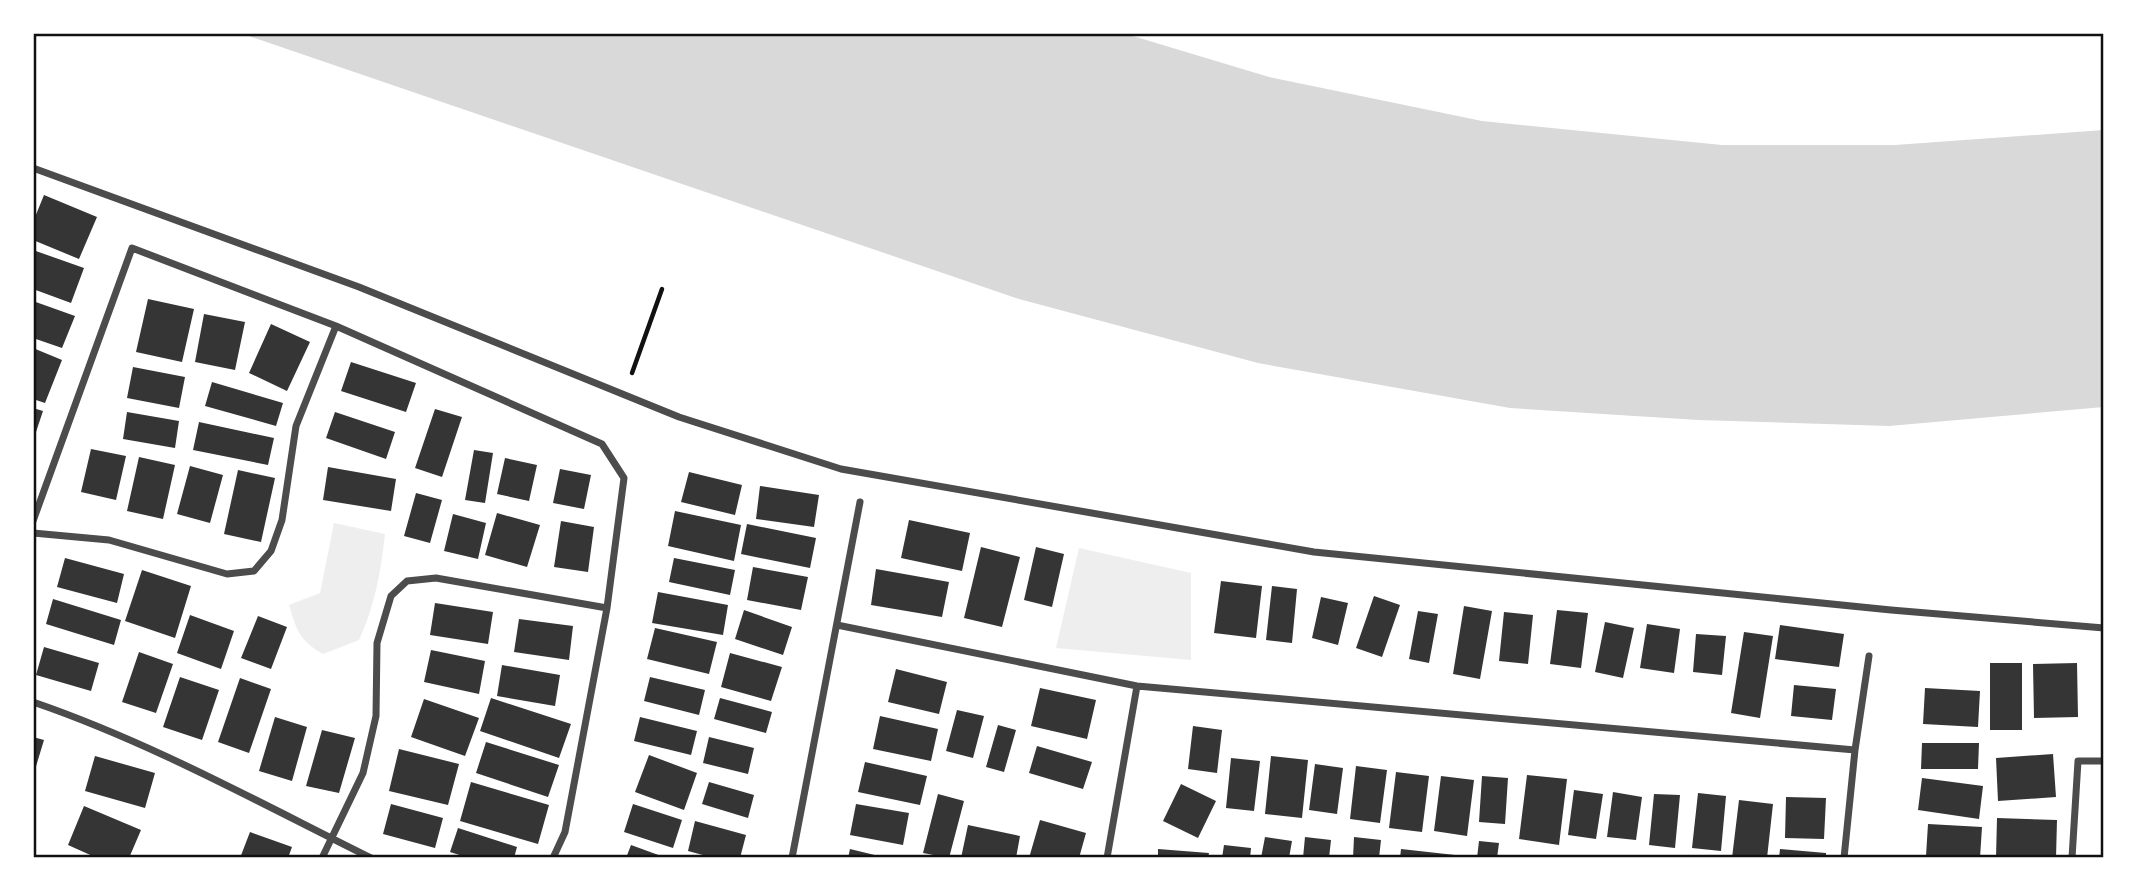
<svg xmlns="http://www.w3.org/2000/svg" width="2137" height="891" font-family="'Exo 2',sans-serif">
<rect width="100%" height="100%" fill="#fff"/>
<path fill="#eee" d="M334 523 385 534C381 571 375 605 359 640L323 654C299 640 297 631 289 605L320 593Z
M1079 548 1191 573V660L1056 648Z"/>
<path fill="#d9d9d9" d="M240 33H1123L1269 77 1482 121 1722 145H1895L2104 130V407L1889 426 1698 420 1510 408 1258 363 1019 299Z"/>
<path fill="#353535" d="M44 195 97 217 79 259 33 240V222Z
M33 250 84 268 71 303 33 289Z
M148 299 194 309 182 362 136 352Z
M33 301 75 316 62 348 33 338Z
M204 314 245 322 235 370 195 362Z
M271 324 310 342 287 391 249 373Z
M33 348 62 360 45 403 33 399Z
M351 362 416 383 406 412 341 391Z
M133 367 185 377 179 408 127 398Z
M212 382 283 403 276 426 205 406Z
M33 408 43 411 34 438H33Z
M435 409 462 417 442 477 415 468Z
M127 412 179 421 175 448 123 439Z
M335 412 395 432 386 459 326 438Z
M199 422 274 438 268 465 193 450Z
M91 449 126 456 116 500 81 492Z
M474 450 493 453 485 503 465 500Z
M139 457 175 465 163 519 127 511Z
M505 458 537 465 529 501 497 494Z
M190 466 223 475 210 523 177 514Z
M328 467 396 479 391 511 323 500Z
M560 469 591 475 584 509 553 503Z
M238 470 275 478 261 542 224 534Z
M689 472 742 485 735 515 681 502Z
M760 486 819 495 814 527 756 519Z
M416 493 442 500 430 543 404 536Z
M675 511 741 525 734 561 668 546Z
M497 513 540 525 527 567 485 555Z
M453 514 486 523 478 559 444 551Z
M909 520 970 533 962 571 901 558Z
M561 521 594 527 588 572 554 567Z
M747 524 816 538 810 568 741 554Z
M981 547 1020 557 1002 627 964 618Z
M1036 547 1064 554 1052 607 1024 600Z
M65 558 124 574 117 603 57 587Z
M674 558 735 570 730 595 669 582Z
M753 567 808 577 801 610 747 600Z
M876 569 949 582 942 617 871 605Z
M142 570 191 586 175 638 125 621Z
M1221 581 1262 586 1256 638 1214 633Z
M1272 586 1297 589 1292 643 1266 640Z
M658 592 728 605 723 635 652 623Z
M1374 596 1400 605 1382 657 1356 648Z
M1321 597 1348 603 1338 645 1312 638Z
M53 599 121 620 114 645 46 624Z
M435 603 493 612 488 644 430 635Z
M1464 606 1492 611 1480 679 1453 674Z
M744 610 792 627 783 655 735 639Z
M1557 610 1588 613 1581 668 1550 664Z
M1418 611 1438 614 1429 663 1409 659Z
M1504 612 1533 615 1528 664 1499 661Z
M190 615 234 631 221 669 177 653Z
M258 616 287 627 271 669 241 658Z
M519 619 573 626 569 660 514 652Z
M1605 622 1634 628 1623 678 1595 672Z
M1647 624 1680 629 1674 673 1640 668Z
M1780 625 1844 634 1839 667 1775 659Z
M655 628 717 642 709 674 647 659Z
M1744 632 1773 636 1760 718 1731 713Z
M1696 634 1726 636 1722 675 1693 672Z
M44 647 99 663 91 691 36 675Z
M431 650 485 661 479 694 424 682Z
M139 652 173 664 156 713 122 702Z
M730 653 782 667 771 701 721 687Z
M1990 663H2022V730H1990Z
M2077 663 2078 717 2034 718 2033 664Z
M502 665 560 675 555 706 497 696Z
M896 669 947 682 939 714 888 702Z
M180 677 219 690 202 740 163 727Z
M650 677 705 690 699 715 644 701Z
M240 678 271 689 249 753 218 742Z
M1794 685 1836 689 1832 720 1791 716Z
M1040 688 1096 700 1087 739 1031 726Z
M1925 688 1980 691 1978 727 1923 724Z
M491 698 571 724 559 758 480 731Z
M720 698 772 712 766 733 714 719Z
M424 699 479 718 465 756 411 737Z
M957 710 984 716 973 758 946 751Z
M880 716 938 729 931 761 873 749Z
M275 717 307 727 292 781 259 771Z
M640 717 697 731 691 755 634 741Z
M998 725 1016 730 1004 772 986 767Z
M1193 726 1222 730 1217 773 1188 769Z
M322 730 355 738 339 793 306 786Z
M33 737 44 740 34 773H33Z
M709 737 754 748 748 774 703 763Z
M486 742 559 765 548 797 476 773Z
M1922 743H1979L1978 769H1921Z
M1037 746 1092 762 1083 789 1029 773Z
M399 749 459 764 448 805 389 791Z
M2053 754 2056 797 1998 801 1996 758Z
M649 755 697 773 684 810 635 792Z
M95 756 155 773 145 808 85 791Z
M1271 756 1308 760 1302 818 1265 814Z
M1231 758 1260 761 1254 811 1226 808Z
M865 762 927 776 920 805 858 792Z
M1315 764 1343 768 1337 814 1309 810Z
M1356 766 1387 770 1380 823 1350 819Z
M1396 772 1429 776 1422 832 1389 828Z
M1527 775 1567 779 1559 845 1519 839Z
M1441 776 1474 780 1467 836 1434 831Z
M1482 776 1508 778 1505 824 1479 822Z
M1922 778 1983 786 1979 819 1918 810Z
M471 782 549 805 538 844 460 821Z
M709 782 754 795 748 818 702 804Z
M1181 784 1216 801 1198 838 1163 821Z
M1574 790 1603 794 1596 839 1568 835Z
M1613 792 1642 797 1636 840 1607 837Z
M1698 793 1726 796 1721 851 1692 848Z
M938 794 964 801 949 858 923 853Z
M1654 794 1680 795 1675 848 1649 845Z
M1786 797 1826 798 1824 839 1785 838Z
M1739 800 1773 804 1767 858H1732Z
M391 804 443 818 435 848 383 834Z
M633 804 682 820 673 848 624 832Z
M856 804 909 813 903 845 850 835Z
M84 806 141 830 129 858H97L68 845Z
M1997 818 2057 820 2056 858H1996Z
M1040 820 1086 833 1079 858H1029Z
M695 821 746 835 740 858H714L688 851Z
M1928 824 1982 827 1980 858 1926 856Z
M968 825 1020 836 1016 858H961Z
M458 828 517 847 514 858H469L450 852Z
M250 832 292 847 288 858H240Z
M1265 837 1292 841 1289 858H1261Z
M1305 837 1331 840 1329 858H1303Z
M1354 837 1381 840 1379 858H1353Z
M1479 841 1499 843 1497 858H1477Z
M631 845 664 857V858H626Z
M1224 845 1251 848 1250 858H1222Z
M850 849 883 857V858H848Z
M1158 849 1209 853 1208 858H1158Z
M1401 849 1464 856V858H1400Z
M1780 849 1826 853V858H1779Z"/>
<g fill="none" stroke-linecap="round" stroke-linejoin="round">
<path stroke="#111" stroke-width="4.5" d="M632 373 662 289"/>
<path stroke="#4c4c4c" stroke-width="7" d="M33 168 359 287 679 417 841 469 1314 552 1891 610 2104 628
M33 521 132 248 336 326 602 444 624 478 607 608 565 832 553 858
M33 533 109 540 227 574 254 571 271 551 282 520 296 426 336 326
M837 625 1137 686 1855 750
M33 702C150 742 260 803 371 858
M322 858 363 773 376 716 377 643 391 596 407 581 436 578 607 608
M792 858 860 502
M1107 858 1137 686
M1844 858 1855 750 1869 656
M2072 858 2078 761H2104"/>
</g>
<rect width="2137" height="891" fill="none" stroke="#ffffff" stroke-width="70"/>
<rect x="35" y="35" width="2067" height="821" fill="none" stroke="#111" stroke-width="2.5"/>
</svg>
